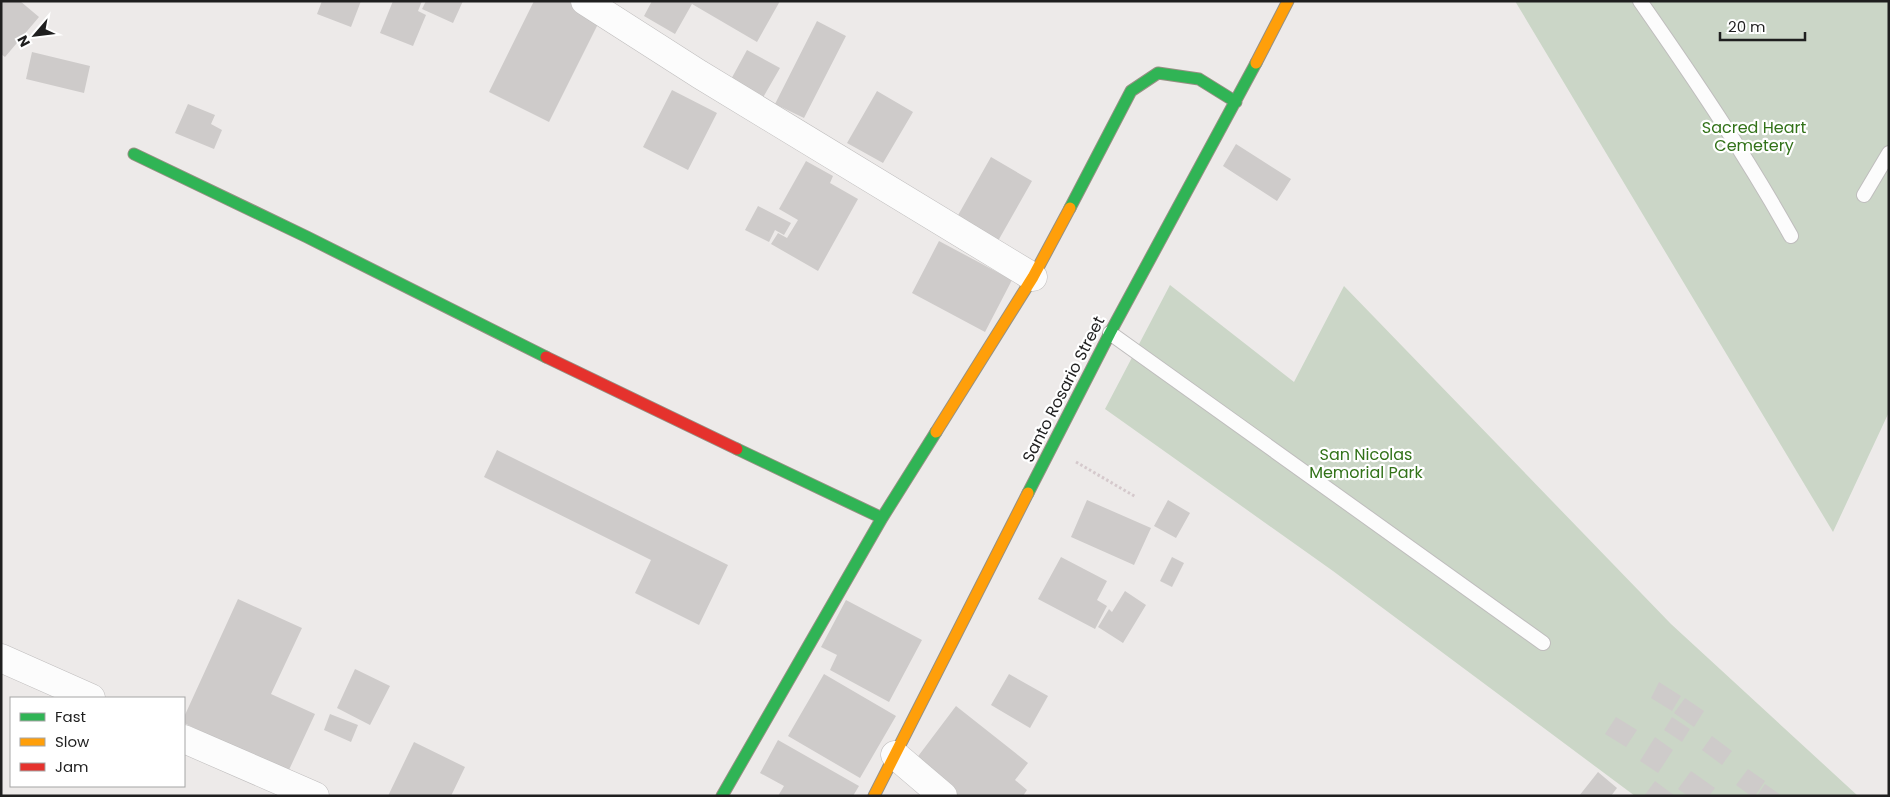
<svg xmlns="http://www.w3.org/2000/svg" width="1890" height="797" font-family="Poppins,sans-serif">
<rect width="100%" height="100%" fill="#edeae9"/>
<path fill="#cbd6c7" d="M1515 1H1889V412L1833 532Z
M1170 285 1294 382 1344 286 1671 624 1858 796H1635L1333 571 1105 409Z"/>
<path fill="#cecbca" d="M1 1H20L39 17 5 57 1 54Z
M322 1H361L351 27 317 14Z
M393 1H422L418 11 426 15 413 46 380 33Z
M426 1H463L453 23 422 9Z
M534 1H568L601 18 549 122 489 92Z
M652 1H780L757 42 692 4 675 34 644 16Z
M817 21 846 36 804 118 775 104Z
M747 50 780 68 761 101 729 83Z
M32 52 90 66 84 93 26 79Z
M672 90 717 113 688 170 643 147Z
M877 91 913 112 883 163 847 143Z
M188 104 215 115 211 124 222 130 214 149 175 133Z
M1236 144 1291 179 1277 201 1223 166Z
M991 157 1032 181 998 241 957 217Z
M806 161 833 176 830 183 858 199 818 271 771 244 778 233 787 238 798 220 779 209Z
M758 206 791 223 784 235 775 230 769 242 745 230Z
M939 241 1012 280 985 332 912 293Z
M497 450 728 565 699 625 635 593 651 560 484 477Z
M1087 500 1151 528 1134 565 1071 537Z
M1168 500 1190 513 1176 538 1154 526Z
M1061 557 1107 581 1097 600 1107 606 1095 629 1038 599Z
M1172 557 1184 563 1172 587 1160 581Z
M1125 591 1146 605 1123 643 1098 627 1109 609 1112 612Z
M238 599 302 628 271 694 315 714 288 772 184 723V717Z
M846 600 922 640 889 702 830 670 837 655 821 647Z
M355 669 390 686 370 725 337 708Z
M824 674 896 716 860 778 788 736Z
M1009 674 1048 696 1030 728 991 705Z
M1659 682 1681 696 1672 711 1651 698Z
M1685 698 1704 711 1694 727 1674 713Z
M956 706 1028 763 1015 780 1027 790 1023 796H954L913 763Z
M330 714 358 725 351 742 324 730Z
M1616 717 1637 730 1626 747 1605 734Z
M1672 717 1690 729 1682 742 1664 730Z
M1712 736 1732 751 1722 765 1702 750Z
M1655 737 1673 750 1658 773 1640 761Z
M778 740 859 786 853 796H778L784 786 760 773Z
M414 742 465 767 451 796H388Z
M1748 769 1765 781 1755 796H1751L1736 785Z
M1691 771 1715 788 1709 796H1688L1678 789Z
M1598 772 1617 788 1611 796H1579Z
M1655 781 1675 796H1644Z
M1765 784 1782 796H1757Z"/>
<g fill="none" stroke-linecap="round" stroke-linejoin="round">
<defs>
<path id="lane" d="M1640 1C1693 77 1746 155 1791 236
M1864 195 1889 153
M1110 333 1543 643"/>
<path id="street" d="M585 1 699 74 1033 277
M1 658 91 698
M184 739 315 796
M895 755 943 796"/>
<path id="fast" d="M134 154 307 237 546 357
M1070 208 1131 91 1158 73 1199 79 1236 102
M737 449 882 518
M1028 493 1110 333 1256 63
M722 796 882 518 936 432"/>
<path id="slow" d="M1256 63 1288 1
M936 432 1033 277 1070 208
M874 796 1028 493"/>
<path id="jam" d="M546 357 737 449"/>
</defs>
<use href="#lane" stroke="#bfbdbd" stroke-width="16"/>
<use href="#street" stroke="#bfbdbd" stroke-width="29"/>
<use href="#fast" stroke="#969083" stroke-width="13"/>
<use href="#slow" stroke="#969083" stroke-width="13"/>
<use href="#jam" stroke="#969083" stroke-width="13"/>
<path stroke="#d5c9cc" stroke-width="3" stroke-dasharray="2.5 2.5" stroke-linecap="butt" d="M1076 462 1136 497"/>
<use href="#lane" stroke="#fcfcfc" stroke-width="14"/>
<use href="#street" stroke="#fcfcfc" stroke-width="28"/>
<use href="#fast" stroke="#30b455" stroke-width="11"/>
<use href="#slow" stroke="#ff9f0a" stroke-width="11"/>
<use href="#jam" stroke="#e5322d" stroke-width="11"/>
</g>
<g text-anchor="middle" stroke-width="4.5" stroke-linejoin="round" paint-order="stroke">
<g font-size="16" fill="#327219" stroke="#fff">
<text x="1754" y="133">Sacred Heart<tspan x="1754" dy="18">Cemetery</tspan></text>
<text x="1366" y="460">San Nicolas<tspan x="1366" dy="18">Memorial Park</tspan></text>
</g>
<g font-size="16" fill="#1f1f1f" stroke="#fff">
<text transform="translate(1063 389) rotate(-63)" y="6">Santo Rosario Street</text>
</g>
</g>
<rect width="1890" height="797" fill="none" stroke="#1f1f1f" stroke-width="5"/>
<rect x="10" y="697" width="175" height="90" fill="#ffffff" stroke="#a5a5a5"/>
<rect x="20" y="713" width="25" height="8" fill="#30b455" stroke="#a5a5a5"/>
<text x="55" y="722" font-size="15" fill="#1f1f1f">Fast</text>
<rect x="20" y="738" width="25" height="8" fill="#ff9f0a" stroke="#a5a5a5"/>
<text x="55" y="747" font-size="15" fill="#1f1f1f">Slow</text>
<rect x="20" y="763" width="25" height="8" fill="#e5322d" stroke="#a5a5a5"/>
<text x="55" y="772" font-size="15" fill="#1f1f1f">Jam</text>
<g transform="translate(35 35) rotate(242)" stroke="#ffffff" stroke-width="4" paint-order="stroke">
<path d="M0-4L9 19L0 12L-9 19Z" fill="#1f1f1f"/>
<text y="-8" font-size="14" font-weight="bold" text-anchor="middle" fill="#1f1f1f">N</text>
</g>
<path d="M1720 32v8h85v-8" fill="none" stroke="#1f1f1f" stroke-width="2.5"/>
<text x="1728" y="32" font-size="15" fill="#1f1f1f" stroke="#ffffff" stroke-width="4" paint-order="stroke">20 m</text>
</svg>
